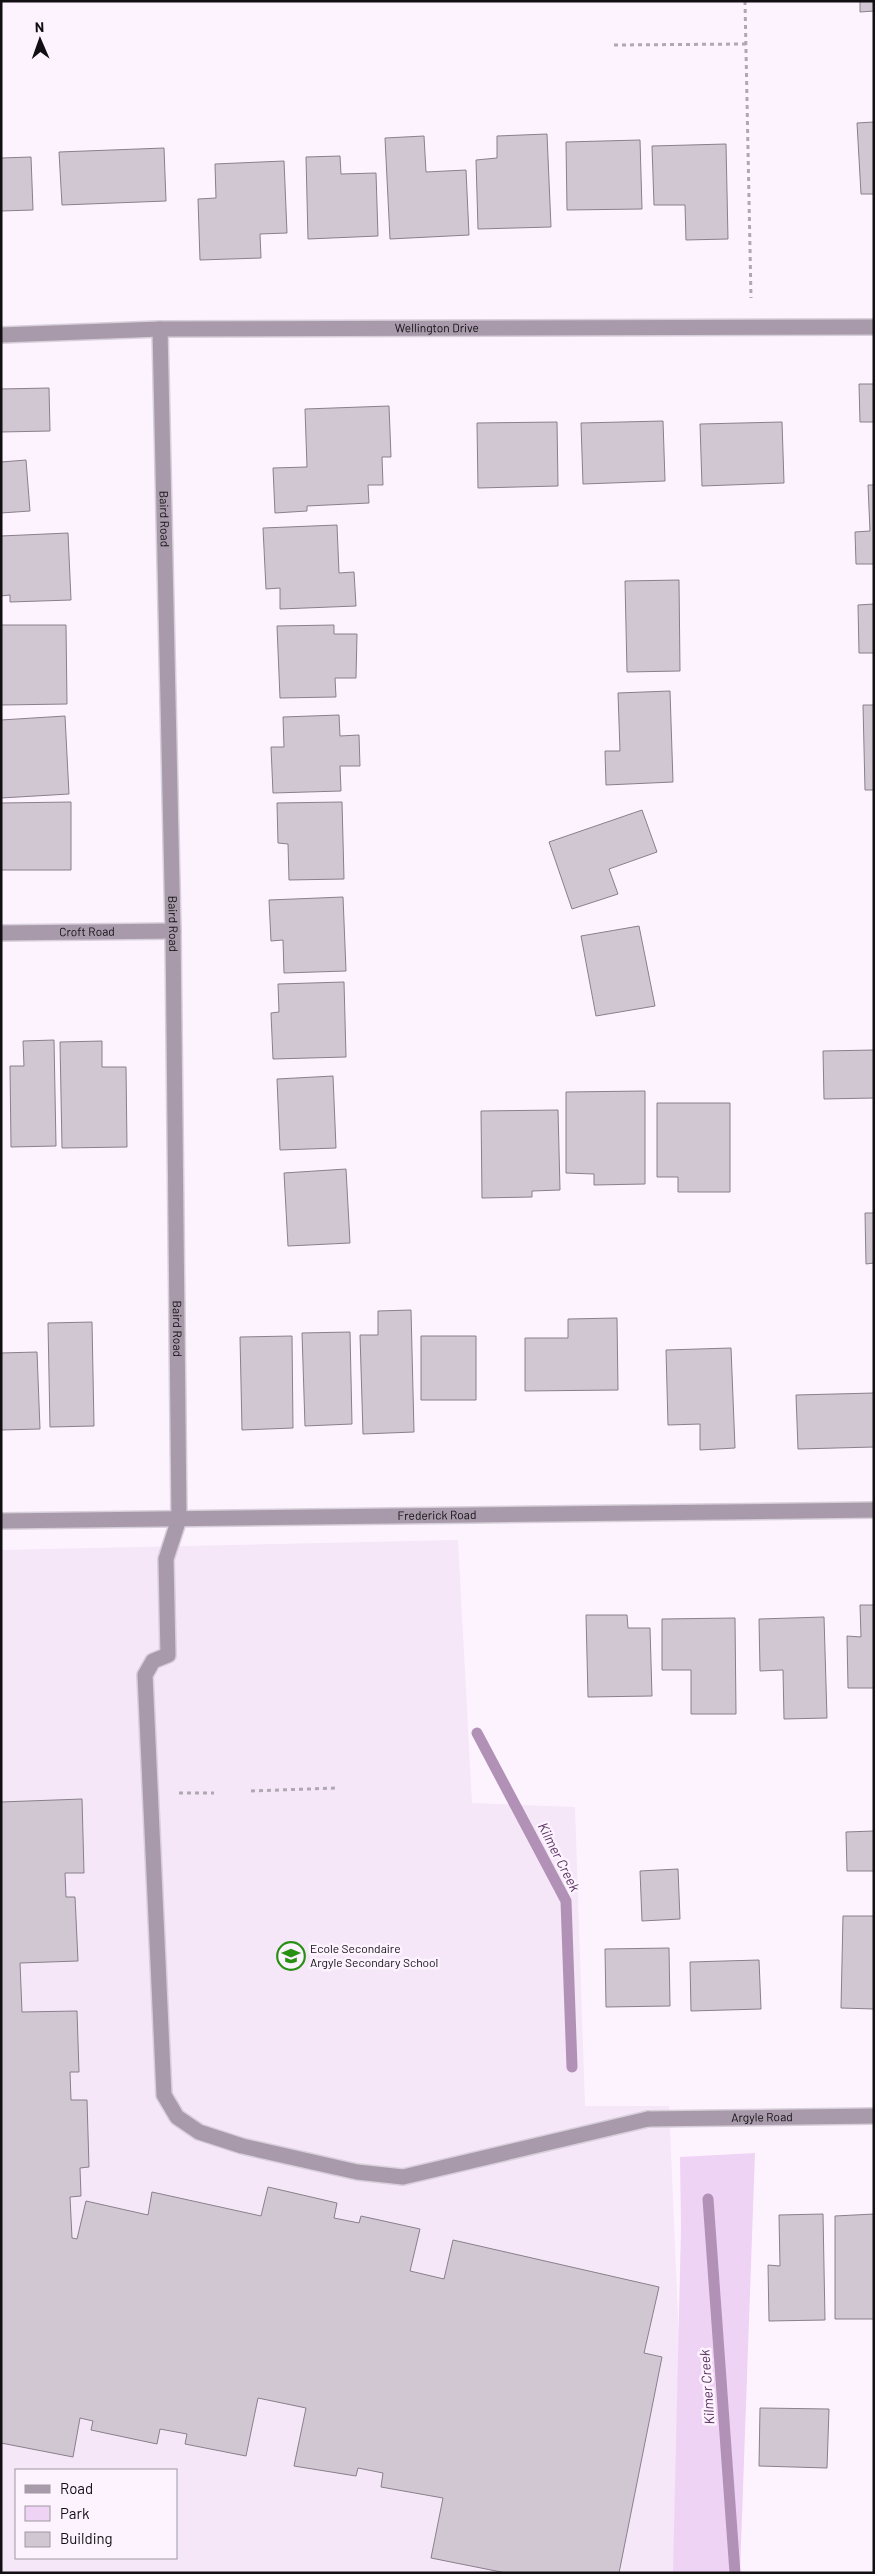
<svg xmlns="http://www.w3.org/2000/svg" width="875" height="2574" font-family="Barlow,sans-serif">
<rect width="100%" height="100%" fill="#fdf3ff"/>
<path fill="#f5e6f8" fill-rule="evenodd" d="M458 1540 472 1803 575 1807 585 2106H669L689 2573H1V1550ZM16 2470H176V2558H16Z"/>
<path fill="#efd3f4" d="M755 2153 740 2573H673L681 2228 680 2157Z"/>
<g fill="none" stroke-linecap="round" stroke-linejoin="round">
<path stroke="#b192b6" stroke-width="11" d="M477 1733 566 1901 572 2067
M708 2199 735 2573"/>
</g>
<path fill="#d1c7d3" stroke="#88808a" d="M860 1H874V11L860 12Z
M874 122V194H861L857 123Z
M547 134 551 227 478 229 476 160 497 158V136Z
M424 136 426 172 466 170 469 235 390 239 385 138Z
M640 140 642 209 567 210 566 142Z
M726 144 728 239 686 240 685 205H654L652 146Z
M164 148 166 201 62 205 59 152Z
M340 156 341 174 376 173 378 236 308 239 306 157Z
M31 157 33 210 1 211V158Z
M284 161 287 233 260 234 261 258 200 260 198 199 216 198 215 164Z
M859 384H874V422H860Z
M49 388 50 431 1 432V389Z
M389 406 391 457H382L383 485H368L369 503 307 506V511L275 513 273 468 307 467 305 409Z
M663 421 665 481 583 484 581 423Z
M557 422 558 486 478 488 477 423Z
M782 422 784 483 702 486 700 424Z
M26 460 30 511 1 513V462Z
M868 485H874V564H856L855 532 870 531Z
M337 525 339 573 354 572 356 606 280 609V588L266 589 263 528Z
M68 533 71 600 10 602V595L1 596V536Z
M679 580 680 671 627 672 625 581Z
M874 604V653H859L858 605Z
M1 625H66L67 704 1 705Z
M334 625V634H357L356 678H335L336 697 280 698 277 626Z
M670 691 673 782 606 785 605 751H620L618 693Z
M863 705H874V790H865Z
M339 715 340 736 359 735 360 766H340L341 791 273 793 271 747H284L283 717Z
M65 716 69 794 1 798V720Z
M71 802V870H1V803Z
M342 802 344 879 289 880 288 844 278 843 277 803Z
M642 810 657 852 609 869 618 894 572 909 549 842Z
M343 897 346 971 284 973 283 940 271 941 269 900Z
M639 926 655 1006 596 1016 581 936Z
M344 982 346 1057 273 1059 271 1013 279 1012 278 984Z
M54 1040 56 1146 11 1147 10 1066H24L23 1041Z
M102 1041V1067H126L127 1147 62 1148 60 1042Z
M874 1050V1098L824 1099 823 1051Z
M333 1076 336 1148 280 1150 277 1079Z
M645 1091V1184L594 1185V1174L566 1173V1092Z
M657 1103H730V1192H678V1177H657Z
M558 1110 560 1190 532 1191V1197L482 1198 481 1111Z
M346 1169 350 1243 288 1246 284 1173Z
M865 1213H874V1263L866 1264Z
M411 1310 414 1432 363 1434 360 1335H378V1311Z
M617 1318 618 1390 525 1391V1338H568V1319Z
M92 1322 94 1426 50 1427 48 1323Z
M350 1332 352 1424 305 1426 302 1333Z
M292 1336 293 1428 242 1430 240 1337Z
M421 1336H476V1400H421Z
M731 1348 735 1448 700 1450V1424L668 1425 666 1350Z
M37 1352 40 1429 1 1430V1353Z
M874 1393V1447L798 1449 796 1395Z
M860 1605H874V1688H848L847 1636 861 1637Z
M586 1615H627L628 1628H650L652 1696 588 1697Z
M824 1617 827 1718 784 1719 783 1670 760 1671 759 1619Z
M735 1618 736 1714H691V1670H662V1619Z
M82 1799 84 1873H65L66 1897H75L78 1961 20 1963 22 2012 77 2011 79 2072H70L71 2100H87L89 2167 80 2168 81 2196 70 2197 72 2238 77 2239 86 2201 148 2215 152 2192 261 2216 268 2187 337 2203 334 2218 359 2223 361 2216 420 2229 410 2271 444 2279 453 2240 659 2287 644 2353 662 2357 619 2573H506L431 2558 443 2498 381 2487 383 2473 358 2468 356 2476 294 2466 306 2408 258 2398 246 2456 185 2444 187 2434 160 2429 157 2444 91 2430 93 2421 80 2418 73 2457 1 2443V1802Z
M874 1831V1871H847L846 1832Z
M678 1869 680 1919 642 1921 640 1871Z
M843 1916H874V2009L841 2008Z
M669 1948 670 2006 606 2007 605 1949Z
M759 1960 761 2009 691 2011 690 1962Z
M823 2214 825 2320 769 2321 768 2265 780 2266 779 2215Z
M874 2214V2319H835V2216Z
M760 2408 829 2409 827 2468 759 2466Z"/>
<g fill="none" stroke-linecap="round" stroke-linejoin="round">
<defs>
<path id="lane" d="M179 1519 166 1559 168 1655 153 1661 145 1675 164 2095 177 2117 199 2132 242 2146 357 2172 403 2177 648 2119"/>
<g id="street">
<path id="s1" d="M160 329 173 931 179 1519"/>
<path id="s2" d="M1 335 160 329 874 327"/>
<path id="s3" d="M1 933 173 931"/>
<path id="s4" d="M1 1521 874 1510"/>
<path id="s5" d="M648 2119 874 2116"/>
</g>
</defs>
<use href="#lane" stroke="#d7cfd9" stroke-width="18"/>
<use href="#street" stroke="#d7cfd9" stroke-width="18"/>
<path stroke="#afa8b1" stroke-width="3" stroke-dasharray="4 4" stroke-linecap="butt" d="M745 1 751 298
M614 45 746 44
M251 1791 336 1788
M179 1793H214"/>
<use href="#lane" stroke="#a89aaa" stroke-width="15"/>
<use href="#street" stroke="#a89aaa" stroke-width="15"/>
</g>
<defs>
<symbol id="school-ring" viewBox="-11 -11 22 22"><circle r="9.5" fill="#fdf3ff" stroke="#289114" stroke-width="1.5"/><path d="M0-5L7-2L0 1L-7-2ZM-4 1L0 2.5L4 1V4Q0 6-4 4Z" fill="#289114"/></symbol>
</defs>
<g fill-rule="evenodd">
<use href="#school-ring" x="275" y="1940" width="32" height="32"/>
</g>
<g text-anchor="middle" stroke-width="5" stroke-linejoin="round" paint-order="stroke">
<g font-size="12" fill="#120f13" stroke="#fdf3ff">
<text dy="4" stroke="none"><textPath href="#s2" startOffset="436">Wellington Drive</textPath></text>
<text dy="4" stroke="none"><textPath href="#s1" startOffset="190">Baird Road</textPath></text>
<text dy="4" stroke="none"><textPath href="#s1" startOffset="595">Baird Road</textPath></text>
<text dy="4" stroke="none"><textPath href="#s3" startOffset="86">Croft Road</textPath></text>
<text dy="4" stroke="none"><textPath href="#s1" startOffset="1000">Baird Road</textPath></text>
<text dy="4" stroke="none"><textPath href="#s4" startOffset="436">Frederick Road</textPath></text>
<text dy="4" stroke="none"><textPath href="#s5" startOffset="114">Argyle Road</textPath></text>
</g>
<g font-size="12" fill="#120f13" stroke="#fdf3ff" text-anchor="start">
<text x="310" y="1953">Ecole Secondaire<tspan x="310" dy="14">Argyle Secondary School</tspan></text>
</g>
<g font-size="14" font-style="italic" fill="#5c3463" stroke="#fdf3ff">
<text transform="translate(559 1857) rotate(63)" y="5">Kilmer Creek</text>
<text transform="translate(707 2387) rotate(-94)" y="5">Kilmer Creek</text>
</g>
</g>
<rect width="875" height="2574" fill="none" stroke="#120f13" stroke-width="5"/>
<rect x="15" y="2469" width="162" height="90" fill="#fdf3ff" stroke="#9f98a1"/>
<rect x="25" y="2485" width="25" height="8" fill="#a89aaa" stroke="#9f98a1"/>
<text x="60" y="2494" font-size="15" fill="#120f13">Road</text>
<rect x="25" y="2506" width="25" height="15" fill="#efd3f4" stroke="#9f98a1"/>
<text x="60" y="2519" font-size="15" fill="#120f13">Park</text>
<rect x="25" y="2532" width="25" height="15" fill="#d1c7d3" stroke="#9f98a1"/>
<text x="60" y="2544" font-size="15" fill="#120f13">Building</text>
<g transform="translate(40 40) rotate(358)" stroke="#fdf3ff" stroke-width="4" paint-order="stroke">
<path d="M0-4L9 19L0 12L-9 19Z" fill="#120f13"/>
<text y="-8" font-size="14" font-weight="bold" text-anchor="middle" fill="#120f13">N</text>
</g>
</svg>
